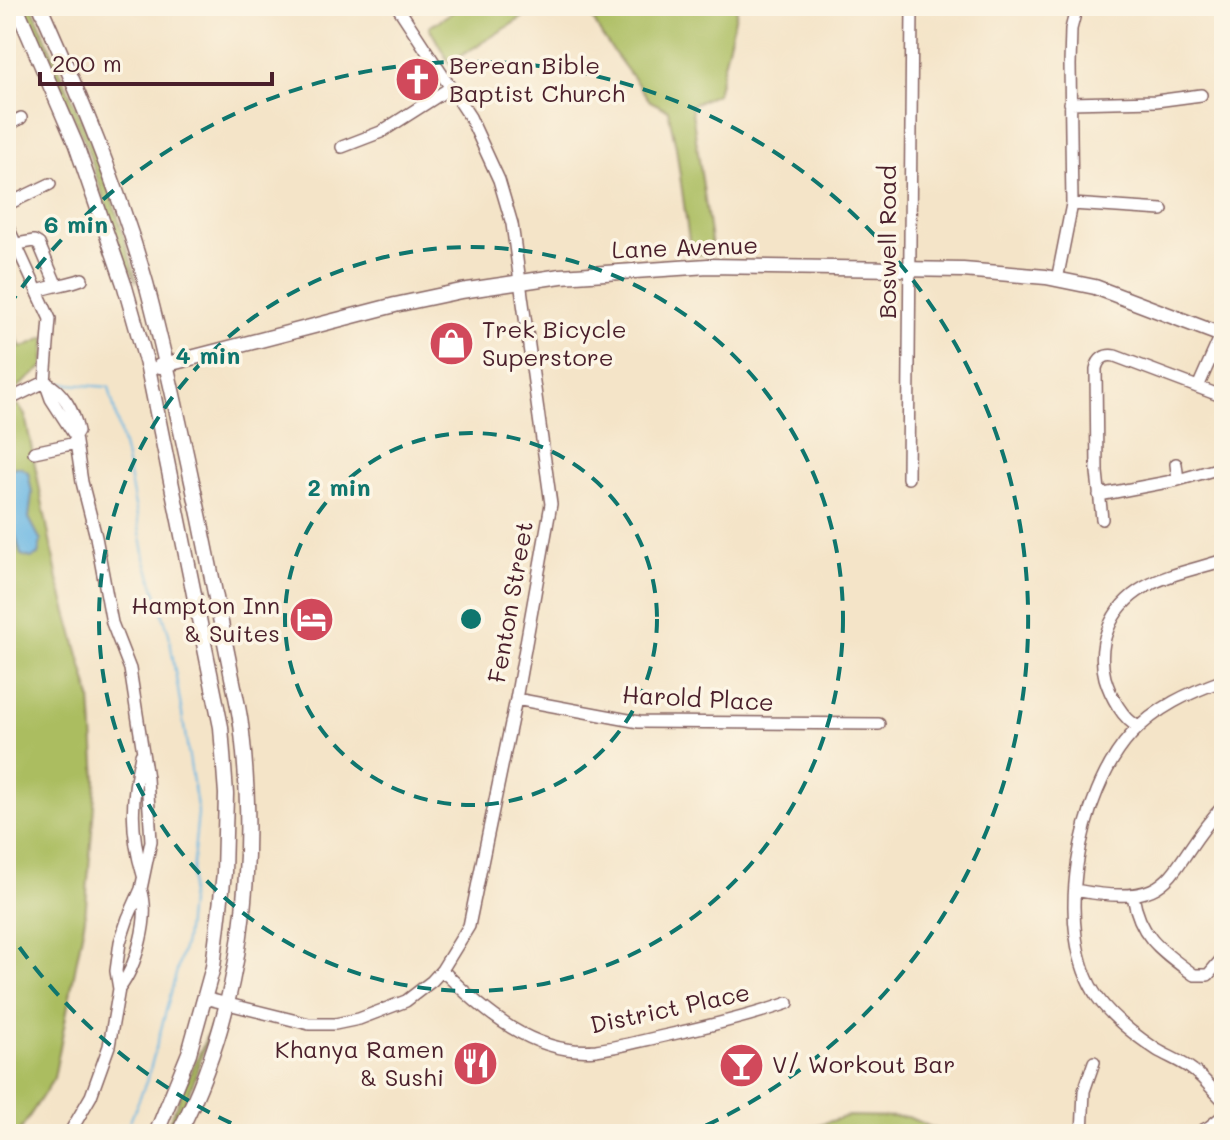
<svg xmlns="http://www.w3.org/2000/svg" width="1230" height="1140" font-family="Mali,sans-serif">
<rect width="100%" height="100%" fill="#fcf5e5"/>
<filter id="ink" filterUnits="userSpaceOnUse"><feTurbulence type="fractalNoise" baseFrequency=".0125" numOctaves="2"/><feDisplacementMap in="SourceGraphic" scale="16" xChannelSelector="R" yChannelSelector="G"/><feConvolveMatrix kernelMatrix="1 2 1 2 8 2 1 2 1" color-interpolation-filters="sRGB"/></filter>
<filter id="wash" filterUnits="userSpaceOnUse"><feTurbulence type="fractalNoise" baseFrequency=".006" numOctaves="4" result="noise"/><feDisplacementMap in="SourceGraphic" scale="32" xChannelSelector="R" yChannelSelector="G"/><feGaussianBlur stdDeviation="1.8" result="paint"/><feColorMatrix in="noise" values="0 0 0 0 0 0 0 0 0 0 0 0 0 0 0 0 0 1.4 0 .05"/><feComposite in="paint" operator="in"/></filter>
<g filter="url(#wash)">
<rect width="100%" height="100%" fill="#f4e4c8"/>
<path fill="#abbd60" stroke="#7a6e46" stroke-width="2" d="M24 6H32L90 140 116 211 137 282 125 261 85 142Z
M462 6H541L449 63 429 27Z
M586 6H738L717 94 691 105 713 254 691 255 676 147 668 110 650 101 602 36Z
M6 312 21 348 46 337 43 367 6 397Z
M18 405 25 415 58 580 91 698 96 780 85 918 54 1078 18 1134H6V410Z
M212 1024 193 1083 171 1134H164Z
M848 1116 908 1117 946 1134H787Z"/>
<path fill="#6ab7e3" stroke="#5a6b87" stroke-width="2" d="M20 467 28 472 32 493 29 518 41 541 38 555 31 558 21 555 15 533 6 524 7 478 14 467Z"/>
<g fill="none" stroke-linecap="round" stroke-linejoin="round">
<path stroke="#6ab7e3" stroke-width="2" d="M54 383 109 387 125 454 145 558 169 634 198 813 185 941 148 1077 125 1134"/>
</g>
</g>
<g filter="url(#ink)">
<g fill="none" stroke-linecap="round" stroke-linejoin="round">
<defs>
<path id="minor" d="M1070 103 1156 101 1201 95
M6 126 21 118
M342 147 381 132 450 88
M1072 204 1162 210
M6 205 50 184
M6 223 50 319 45 382 51 399 75 436 78 431C74 411 63 391 45 382
M17 244 34 241 39 244 56 284
M1057 280 1072 204 1070 65 1071 29 1077 6
M38 291C53 285 67 285 82 279
M1198 387 1221 335
M6 401 45 382
M34 452 76 443
M1176 464 1178 480
M908 478 912 6
M1099 495 1178 480 1224 467
M1102 519 1097 472 1096 369C1098 359 1105 354 1115 356L1224 397
M1224 680C1188 693 1157 707 1131 735 1079 792 1051 932 1098 998 1113 1019 1136 1036 1157 1050 1169 1057 1183 1062 1194 1071 1205 1079 1214 1092 1224 1101
M516 699 639 722 879 724
M1139 727C1123 720 1110 695 1105 678 1101 662 1102 644 1108 629 1127 579 1179 575 1224 560
M141 755C131 797 130 833 143 875
M1075 890C1183 911 1164 867 1224 805
M1133 896C1140 938 1162 951 1194 975H1208L1224 956
M442 970C483 1011 534 1056 596 1050 620 1047 644 1040 668 1035 709 1026 748 1017 788 1003
M119 989C136 967 151 917 141 889
M204 998 309 1024H335L359 1019 406 1001 432 981 442 970 469 926 516 699 551 504 512 224 499 180 470 117 397 6
M69 1134 91 1096 109 1046 119 989 116 971 120 942 128 918 141 889 151 841 147 778 130 669 112 623 96 537 82 482 75 436
M1082 1134 1084 1091 1094 1062
M1195 1134 1209 1127 1224 1115"/>
<path id="major" d="M16 6 76 145 125 287 148 368 221 727 226 794 224 873 213 967 189 1053 156 1134
M40 6C80 96 119 188 146 283 167 361 183 440 200 519 210 568 220 618 230 667 234 689 240 711 242 733 257 868 242 1012 178 1134
M160 366 395 305 461 291 561 276 708 266 963 270 1046 277 1095 287 1224 336"/>
</defs>
<use href="#minor" stroke="#866462" stroke-width="14"/>
<use href="#major" stroke="#866462" stroke-width="17"/>
<use href="#minor" stroke="#fff" stroke-width="11"/>
<use href="#major" stroke="#fff" stroke-width="14"/>
</g>
</g>
<g fill="none" stroke="#0f766e" stroke-width="4" stroke-dasharray="14 10">
<circle cx="471" cy="619" r="186"/>
<circle cx="471" cy="619" r="372"/>
<path d="M253 1133A558 558 0 0 1 8 931M8 307A558 558 0 1 1 689 1133"/>
</g>
<defs>
<symbol id="church-disc" viewBox="-11 -11 22 22"><circle r="9.5" fill="#d1495b" stroke="#fcf5e5"/><path d="M-1.2-6h2.4v3.5h3.3v2.4h-3.3V6h-2.4V-.1h-3.3v-2.4h3.3Z" fill="#fff"/></symbol>
<symbol id="shop-disc" viewBox="-11 -11 22 22"><circle r="9.5" fill="#d1495b" stroke="#fcf5e5"/><path d="M-5-2.5h2.3a2.7 3.5 0 0 1 5.4 0H5L5.5 6h-11ZM-1.5-2.5h3a1.5 2.3 0 0 0-3 0Z" fill="#fff"/></symbol>
<symbol id="hotel-disc" viewBox="-11 -11 22 22"><circle r="9.5" fill="#d1495b" stroke="#fcf5e5"/><path d="M-6-4.5h1.5V1H6V5H4.5V3h-9V5H-6ZM-4 0a1.8 1.8 0 1 1 3.6 0ZM.5 0V-2.5h3Q6-2.5 6 0Z" fill="#fff"/></symbol>
<symbol id="restaurant-disc" viewBox="-11 -11 22 22"><circle r="9.5" fill="#d1495b" stroke="#fcf5e5"/><path d="M-5-6h1v4h1v-4h1v4h1v-4h1v5L-1.5 .5V6h-2V.5L-5-1ZM5-6V6H3V1.5H1.5Q1.5-4 5-6Z" fill="#fff"/></symbol>
<symbol id="bar-disc" viewBox="-11 -11 22 22"><circle r="9.5" fill="#d1495b" stroke="#fcf5e5"/><path d="M-6-5H6L.8 .8V4.5H3.5V6h-7V4.5H-.8V.8Z" fill="#fff"/></symbol>
</defs>
<g fill-rule="evenodd">
<use href="#church-disc" x="392" y="54" width="51" height="51"/>
<use href="#shop-disc" x="426" y="318" width="51" height="51"/>
<use href="#hotel-disc" x="286" y="594" width="51" height="51"/>
<use href="#restaurant-disc" x="450" y="1038" width="51" height="51"/>
<use href="#bar-disc" x="716" y="1040" width="51" height="51"/>
</g>
<g text-anchor="middle" stroke-width="7" stroke-linejoin="round" paint-order="stroke">
<g font-size="24" fill="#4a1f2b" stroke="#fcf5e5" text-anchor="start">
<text x="449" y="74">Berean Bible<tspan x="449" dy="28">Baptist Church</tspan></text>
<text x="482" y="338">Trek Bicycle<tspan x="482" dy="28">Superstore</tspan></text>
<text x="280" y="614" text-anchor="end">Hampton Inn<tspan x="280" dy="28">&amp; Suites</tspan></text>
<text x="444" y="1058" text-anchor="end">Khanya Ramen<tspan x="444" dy="28">&amp; Sushi</tspan></text>
<text x="772" y="1073">V/ Workout Bar</text>
</g>
<g font-size="24" fill="#4a1f2b" stroke="#fcf5e5">
<text transform="translate(888 242) rotate(-90)" y="8">Boswell Road</text>
<text transform="translate(685 248) rotate(-2)" y="8">Lane Avenue</text>
<text transform="translate(511 602) rotate(-80)" y="8">Fenton Street</text>
<text transform="translate(698 699) rotate(3)" y="8">Harold Place</text>
<text transform="translate(670 1009) rotate(-12)" y="8">District Place</text>
</g>
</g>
<circle cx="471" cy="619" r="12" fill="#0f766e" stroke="#fcf5e5" stroke-width="4"/>
<g font-size="24" text-anchor="middle" font-weight="bold" fill="#0f766e" stroke="#fcf5e5" stroke-width="7" stroke-linejoin="round" paint-order="stroke">
<text x="76" y="233">6 min</text>
<text x="208" y="364">4 min</text>
<text x="339" y="496">2 min</text>
</g>
<rect width="1230" height="1140" fill="none" stroke="#fcf5e5" stroke-width="32"/>
<path d="M40 72v12h232v-12" fill="none" stroke="#4a1f2b" stroke-width="4"/>
<text x="52" y="72" font-size="24" fill="#4a1f2b" stroke="#fcf5e5" stroke-width="6" paint-order="stroke">200 m</text>
</svg>
